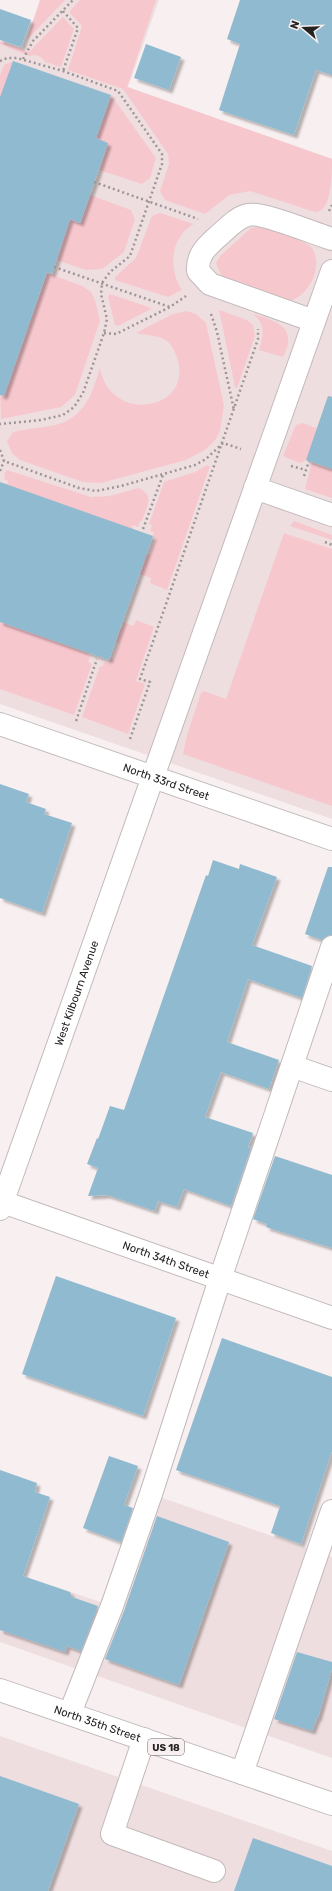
<svg xmlns="http://www.w3.org/2000/svg" width="332" height="1891" font-family="Rubik,sans-serif">
<defs>
<filter id="shadow"><feDropShadow dx="3.5" dy="3.5" stdDeviation="1" flood-color="#0004"/></filter>
</defs>
<rect width="100%" height="100%" fill="#f8eff0"/>
<path fill="#efdee0" d="M40 0H159L128 87 332 159V819L0 704V41L23 49Z
M151 1494 332 1557V1758L0 1642V1568L112 1606Z
M0 1736 332 1851V1891H0Z"/>
<path fill="#f7c7ce" d="M40 0H65L27 40Z
M80 0H156L127 87 332 159C332 174 332 213 315 212L250 191 229 195 205 214 165 200 160 191 169 164 168 154 123 89 68 70 82 26 69 12Z
M63 17 74 29 61 67 45 62 42 58 36 55 29 56 0 44V41L29 52Z
M13 61 0 97V76L4 65Z
M111 95 156 158 150 178 142 184 99 170 108 143 96 138Z
M90 195 131 210 135 219 124 252 102 269 86 270 53 259 68 218 80 223Z
M160 213 194 224C170 237 168 269 182 290L168 297 115 280V277L136 258 152 216Z
M256 227C265 227 305 240 311 247 325 264 309 298 288 301L222 277 216 263 220 256 251 228Z
M47 273 82 286 91 292 95 300 100 321 75 395 61 407 1 419 0 385 15 362Z
M110 294 151 308V309L118 326 115 325 108 297Z
M219 310 247 320 253 325 255 336 237 388 235 387Z
M187 311 196 314 206 323 224 405 220 431 216 439 205 450 186 460 101 483 83 482 20 460 12 453 7 441 13 432C28 428 45 428 59 424 86 415 93 392 100 367 108 423 191 413 178 361 176 354 173 347 168 342 159 334 146 336 136 333L173 314Z
M253 314C276 321 299 327 283 357L259 350C263 335 266 325 253 314Z
M332 395V423L306 460 300 463 283 456 296 425 302 423 319 429Z
M312 462 332 469V498L305 489Z
M207 465 210 466 167 590 150 583 151 578 136 573 137 572 140 573 145 561 141 559 146 554 150 555 156 539 152 538 154 532 150 531 152 525 149 524 164 482 195 472Z
M7 470 91 497 110 496 138 488C156 495 146 508 142 521H140L138 527 133 525 132 529 7 485 8 481 4 479 5 474H4Z
M294 521 332 535V540L290 526Z
M284 533 332 549V806L183 754 187 735 201 693 204 691 226 699Z
M136 620 154 627 136 681 145 684 128 734 82 717 100 666 102 667 104 662 108 663 110 658 114 659 119 643 116 642 117 638 114 636 115 634 118 635 123 624 119 621 134 626Z
M0 622 89 652 88 655 90 656 88 662 92 664 74 715 0 689Z"/>
<path fill="#90bad0" filter="url(#shadow)" d="M240 0H332V75L316 70 294 135 219 110 240 44 227 39Z
M0 9 31 20 21 47 0 40Z
M146 44 181 57 169 90 134 78Z
M13 61 111 95 96 138 108 143 97 175 80 223 70 219 52 274 47 272 4 396 0 395V97Z
M328 396 332 397V469L306 460Z
M0 482 153 536 109 660 0 622Z
M0 784 29 794 26 802 46 809 44 814 72 823 42 913 0 898Z
M213 860 239 869 240 864 277 877 252 945 312 966 302 998 248 979 227 1042 279 1060 269 1089 221 1072 205 1117 253 1133 248 1147 251 1148 231 1206 184 1189 177 1207 158 1201 155 1211 107 1195 88 1196 98 1168 87 1164 97 1138 98 1139 110 1106 124 1110 206 875 208 876Z
M328 867H332V935L322 940 305 934Z
M275 1156 332 1175V1248L266 1227 267 1224 253 1219Z
M56 1276 176 1318 143 1416 22 1374Z
M222 1338 332 1377V1451L301 1544 271 1533 280 1506 176 1470Z
M109 1456 138 1466 124 1505 133 1508 121 1542 83 1528Z
M0 1470 37 1483 35 1492 50 1497 23 1576 70 1592 72 1597 98 1606 81 1651 67 1646 65 1652 0 1630Z
M157 1516 229 1542 179 1685 105 1659 124 1611Z
M297 1652 332 1662V1669L318 1718H317L312 1731 274 1719Z
M0 1776 79 1804 48 1891H0Z
M253 1838 332 1866V1891H234Z"/>
<g fill="none" stroke-linecap="round" stroke-linejoin="round">
<defs>
<g id="minor">
<path d="M314 321 210 284 198 271C197 256 205 248 216 238 226 230 235 218 248 215 261 211 315 234 332 239"/>
<path d="M255 488 332 515"/>
<path id="s1" d="M0 724 332 839"/>
<path d="M292 1066 332 1080"/>
<path id="s2" d="M0 1201 332 1318"/>
<path id="s3" d="M0 1209 332 271"/>
<path d="M70 1713 112 1606 151 1494 220 1279 332 947"/>
<path d="M144 1739 112 1834 214 1871"/>
<path d="M242 1773 332 1511"/>
</g>
<g id="major">
<path id="s4" d="M0 1690 332 1804"/>
</g>
</defs>
<use href="#minor" stroke="#c2babb" stroke-width="24"/>
<use href="#major" stroke="#c2babb" stroke-width="24"/>
<path stroke="#9b9596" stroke-width="2.5" stroke-dasharray="2 3" stroke-linecap="butt" d="M63 11 78 28 63 71
M23 59 33 41 73 0
M0 61 7 58H17L63 71 118 91 162 154V164L130 256 110 272 102 283 101 294 107 319 104 333 83 393 74 407 63 415 41 420 0 424
M94 182 198 219
M329 211 332 205
M54 267 170 307
M211 314 217 332 234 410
M104 333 116 334 170 307 186 296
M0 450 4 461 79 488 96 491 121 486 195 465 206 459 223 443 241 449
M291 466 306 470
M0 471 4 461
M304 476 309 461
M143 529 163 475
M325 542 332 545
M76 721 97 659
M130 739 150 682 140 679 258 339V329"/>
<use href="#minor" stroke="#fff" stroke-width="22"/>
<use href="#major" stroke="#fff" stroke-width="22"/>
</g>
<g text-anchor="middle" stroke-width="3" stroke-linejoin="round" paint-order="stroke">
<rect fill="#f8eff0" stroke="#646060" stroke-width="1" x="148" y="1739" width="36" height="16" rx="3"/>
<g font-size="10" font-weight="bold" fill="#252222">
<text x="166" y="1751">US 18</text>
</g>
<g font-size="11" fill="#252222" stroke="#f8eff0">
<text dy="4" stroke="none"><textPath href="#s1" startOffset="176">North 33rd Street</textPath></text>
<text dy="4" stroke="none"><textPath href="#s3" startOffset="229">West Kilbourn Avenue</textPath></text>
<text dy="4" stroke="none"><textPath href="#s2" startOffset="176">North 34th Street</textPath></text>
<text dy="4" stroke="none"><textPath href="#s4" startOffset="103">North 35th Street</textPath></text>
</g>
</g>
<g transform="translate(304 28) rotate(289)" stroke="#f8eff0" stroke-width="3" paint-order="stroke">
<path d="M0-3L7 15L0 10L-7 15Z" fill="#252222"/>
<text y="-6" font-size="11" font-weight="bold" text-anchor="middle" fill="#252222">N</text>
</g>
</svg>
